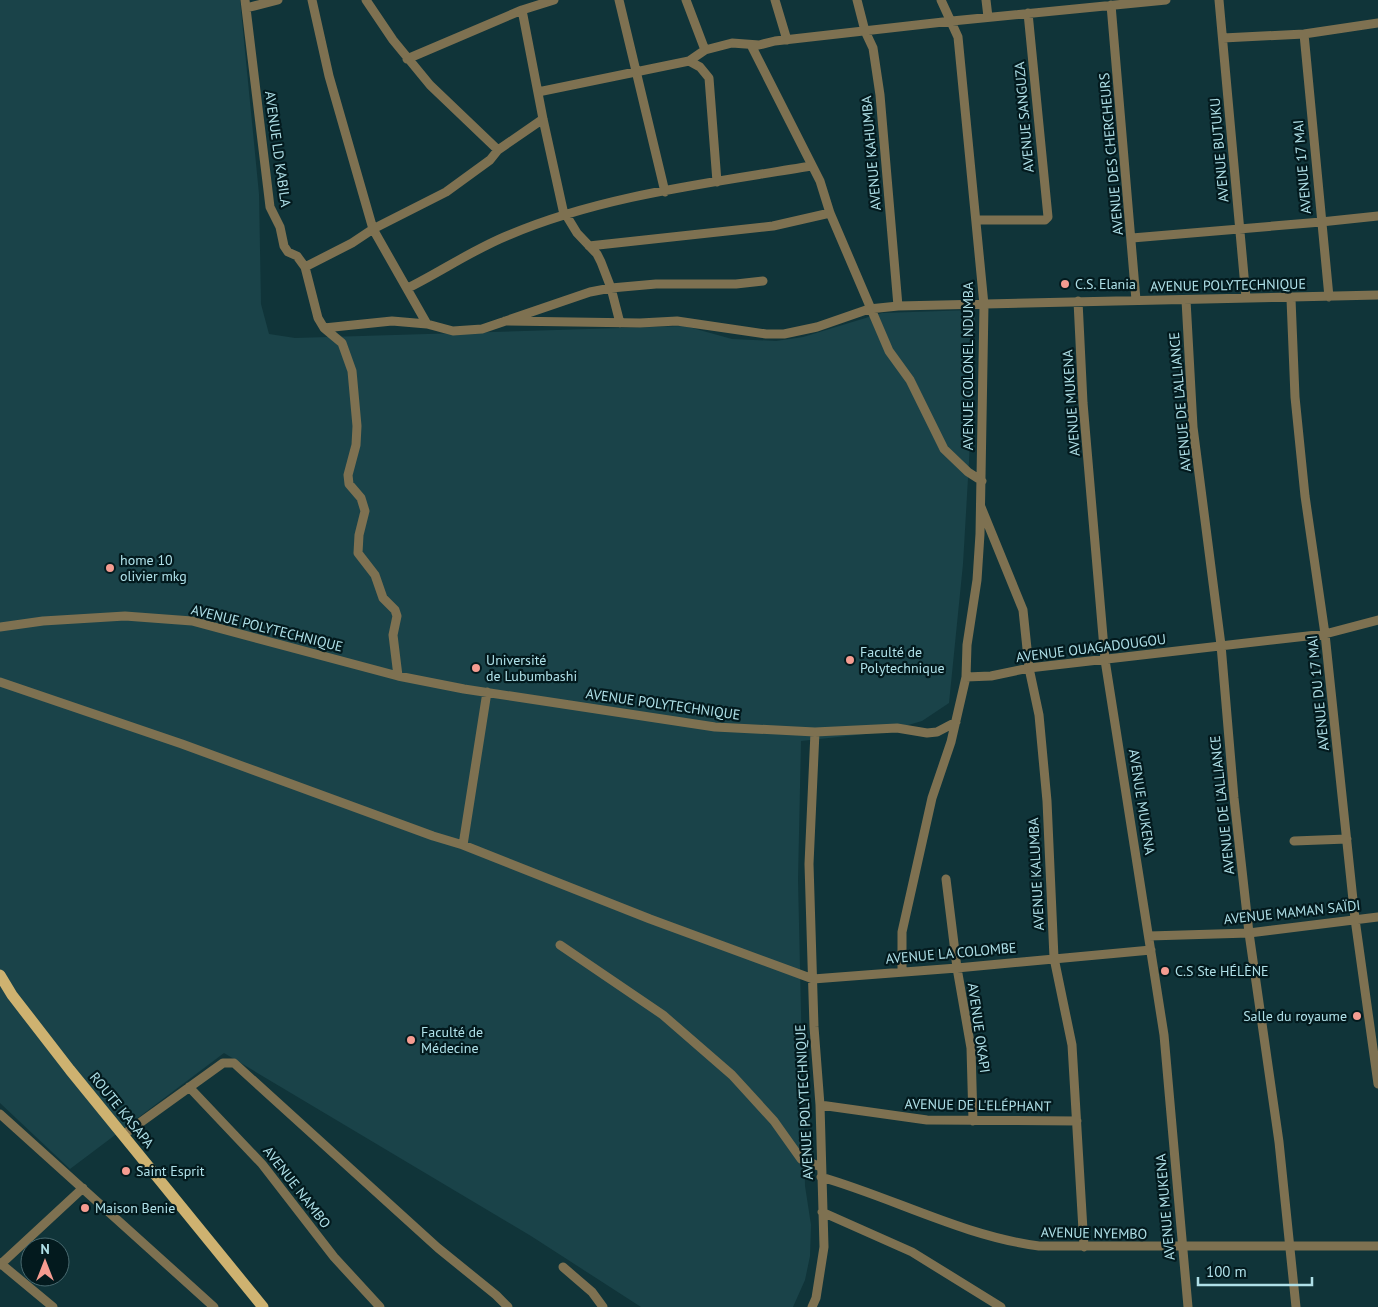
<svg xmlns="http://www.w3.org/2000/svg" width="1378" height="1307" font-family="'PT Sans',sans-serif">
<rect width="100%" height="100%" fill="#103439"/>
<path fill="#1a4349" d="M0 0H240L259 194 261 304 269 334 295 338 685 326 732 339 776 341 803 337 882 313 972 310 975 319 969 461 963 564 949 703 922 721 884 732 801 741 798 880 805 1186 811 1225 810 1256 805 1280 793 1307H641L531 1236 224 1053 70 1169 0 1103Z"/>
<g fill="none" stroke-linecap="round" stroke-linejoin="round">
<path stroke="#7e7151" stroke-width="9" d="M245 0 270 207 280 227 284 246 288 252 297 256 305 267 318 318 324 328 342 343 352 371 357 426 356 445 348 475 349 484 361 498 365 511 359 535 358 553 375 575 383 598 395 610 397 616 393 635 398 676
M312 0 329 76 373 229 427 324
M366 0 393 40 430 85 498 150
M554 0 522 10 543 119 563 210 577 233 597 254 601 262 611 288 620 323
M619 0 665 192
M686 0 705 50 732 43 759 45 775 41 952 21 1166 0
M775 0 787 40
M857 0 865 31 873 48 880 95 898 306
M941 0 958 37 984 305 980 534 977 580 967 645 966 677
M986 0 988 17
M1219 0 1246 298
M1111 5 1136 300
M246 8 278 0
M1304 34 1329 297
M1223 38 1304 34 1378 23
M751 45 820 181 830 213 889 351 910 380 944 449 968 472 982 481
M407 59 522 10
M689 61 700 67 709 78 717 182
M538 92 689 61 705 50
M977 220H1045L1048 217 1028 13
M1132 238 1321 222 1378 216
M589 246 773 226 830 213
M305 267 352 243 373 229 446 192 490 160 498 150 543 119
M408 288C442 271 474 249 509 235 603 195 711 183 811 166
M1291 299 1295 397 1305 496 1325 634 1355 919 1378 1084
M1186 300 1193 427 1221 645 1234 798 1249 933 1279 1142 1296 1307
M1078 301 1083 403 1105 660 1164 1035 1188 1307
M505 321 640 323 677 321 766 334H784L817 327 869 309 898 306 1378 295
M324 328 392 321 427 324 453 331 482 329 590 292 611 288 656 284H736L763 281
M981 507 1023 610 1029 668 1039 715 1047 801 1054 958 1072 1045 1084 1247
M0 627 43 621 125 616 192 621 398 676 464 689 715 727 815 732 897 728 927 733 937 732 956 722
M0 682 182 744 433 836 463 845 650 919 813 979 957 968 1151 950
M1294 841 1347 839
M463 845 487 692
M946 879 957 968 971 1048 973 1121
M1149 936 1249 933 1378 917
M560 945 663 1015 732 1075 774 1121 801 1159 821 1167
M902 971V932L932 798 951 742 966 677 991 676 1029 668 1325 634 1378 620
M189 1087 262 1164 334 1257 380 1307
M820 1105 927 1120 1077 1121
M0 1114 214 1307
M123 1135 223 1063H234L438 1248 496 1295 508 1307
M821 1177C894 1198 963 1236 1039 1246H1378
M822 1212 912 1252 1001 1307
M0 1263 53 1307
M0 1265 83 1188
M563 1267 592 1292 603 1307
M812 1307 816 1298 824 1247 820 1105 814 1027 809 864 815 732"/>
<path stroke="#ceb270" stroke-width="11" d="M0 975 12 995 70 1070 263 1307"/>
</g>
<g fill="#f59c91" stroke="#031a1e" stroke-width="2">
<circle cx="1065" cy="284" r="5"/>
<circle cx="110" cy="568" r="5"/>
<circle cx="850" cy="660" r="5"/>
<circle cx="476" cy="668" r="5"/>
<circle cx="1165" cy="971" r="5"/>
<circle cx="1357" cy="1016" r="5"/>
<circle cx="411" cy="1040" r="5"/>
<circle cx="126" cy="1171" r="5"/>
<circle cx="85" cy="1208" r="5"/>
</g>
<g text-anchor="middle" stroke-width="4.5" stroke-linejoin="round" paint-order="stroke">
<g font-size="14" fill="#afe0e8" stroke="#031a1e">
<text transform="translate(1024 117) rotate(-95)" y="5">AVENUE SANGUZA</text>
<text transform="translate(278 149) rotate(82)" y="5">AVENUE LD KABILA</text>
<text transform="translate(1219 150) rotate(-95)" y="5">AVENUE BUTUKU</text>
<text transform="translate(871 153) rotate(-95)" y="5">AVENUE KAHUMBA</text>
<text transform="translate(1111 154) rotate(-95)" y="5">AVENUE DES CHERCHEURS</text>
<text transform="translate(1302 167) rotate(-95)" y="5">AVENUE 17 MAI</text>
<text transform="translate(1228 285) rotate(-1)" y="5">AVENUE POLYTECHNIQUE</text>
<text transform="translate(968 366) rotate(-90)" y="5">AVENUE COLONEL NDUMBA</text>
<text transform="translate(1180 402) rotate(-95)" y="5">AVENUE DE L'ALLIANCE</text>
<text transform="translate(1071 403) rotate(-94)" y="5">AVENUE MUKENA</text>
<text transform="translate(267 628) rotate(14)" y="5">AVENUE POLYTECHNIQUE</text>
<text transform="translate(1091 648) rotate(-7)" y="5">AVENUE OUAGADOUGOU</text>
<text transform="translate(1318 693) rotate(-96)" y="5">AVENUE DU 17 MAI</text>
<text transform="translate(663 704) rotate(8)" y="5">AVENUE POLYTECHNIQUE</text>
<text transform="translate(1142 802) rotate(81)" y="5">AVENUE MUKENA</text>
<text transform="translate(1222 805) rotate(-96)" y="5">AVENUE DE L'ALLIANCE</text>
<text transform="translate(1036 874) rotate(-93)" y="5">AVENUE KALUMBA</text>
<text transform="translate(1292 912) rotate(-6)" y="5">AVENUE MAMAN SAÏDI</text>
<text transform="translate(951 953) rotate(-5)" y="5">AVENUE LA COLOMBE</text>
<text transform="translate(979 1028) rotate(82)" y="5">AVENUE OKAPI</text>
<text transform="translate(804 1102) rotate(-93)" y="5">AVENUE POLYTECHNIQUE</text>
<text transform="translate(978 1105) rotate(1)" y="5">AVENUE DE L'ELÉPHANT</text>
<text transform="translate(122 1110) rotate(51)" y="5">ROUTE KASAPA</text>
<text transform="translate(297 1187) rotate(52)" y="5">AVENUE NAMBO</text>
<text transform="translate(1165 1207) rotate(-95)" y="5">AVENUE MUKENA</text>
<text transform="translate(1094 1233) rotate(1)" y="5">AVENUE NYEMBO</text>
</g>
<g font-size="14" fill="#afe0e8" stroke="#031a1e" text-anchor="start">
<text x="1075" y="289">C.S. Elania</text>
<text x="120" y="565">home 10<tspan x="120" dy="16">olivier mkg</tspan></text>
<text x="860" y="657">Faculté de<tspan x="860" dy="16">Polytechnique</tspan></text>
<text x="486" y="665">Université<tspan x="486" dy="16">de Lubumbashi</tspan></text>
<text x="1175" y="976">C.S Ste HÉLÈNE</text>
<text x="1347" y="1021" text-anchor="end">Salle du royaume</text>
<text x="421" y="1037">Faculté de<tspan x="421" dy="16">Médecine</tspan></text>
<text x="136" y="1176">Saint Esprit</text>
<text x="95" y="1213">Maison Benie</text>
</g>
</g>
<g transform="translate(45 1262)"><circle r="24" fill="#031a1e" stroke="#48696f"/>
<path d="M0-4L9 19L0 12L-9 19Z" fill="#f59c91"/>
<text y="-8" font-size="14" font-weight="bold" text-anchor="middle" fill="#afe0e8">N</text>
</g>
<path d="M1198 1277v8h114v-8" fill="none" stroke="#afe0e8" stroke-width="2.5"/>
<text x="1206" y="1277" font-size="15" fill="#afe0e8" stroke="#031a1e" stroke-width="4" paint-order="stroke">100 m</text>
</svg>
